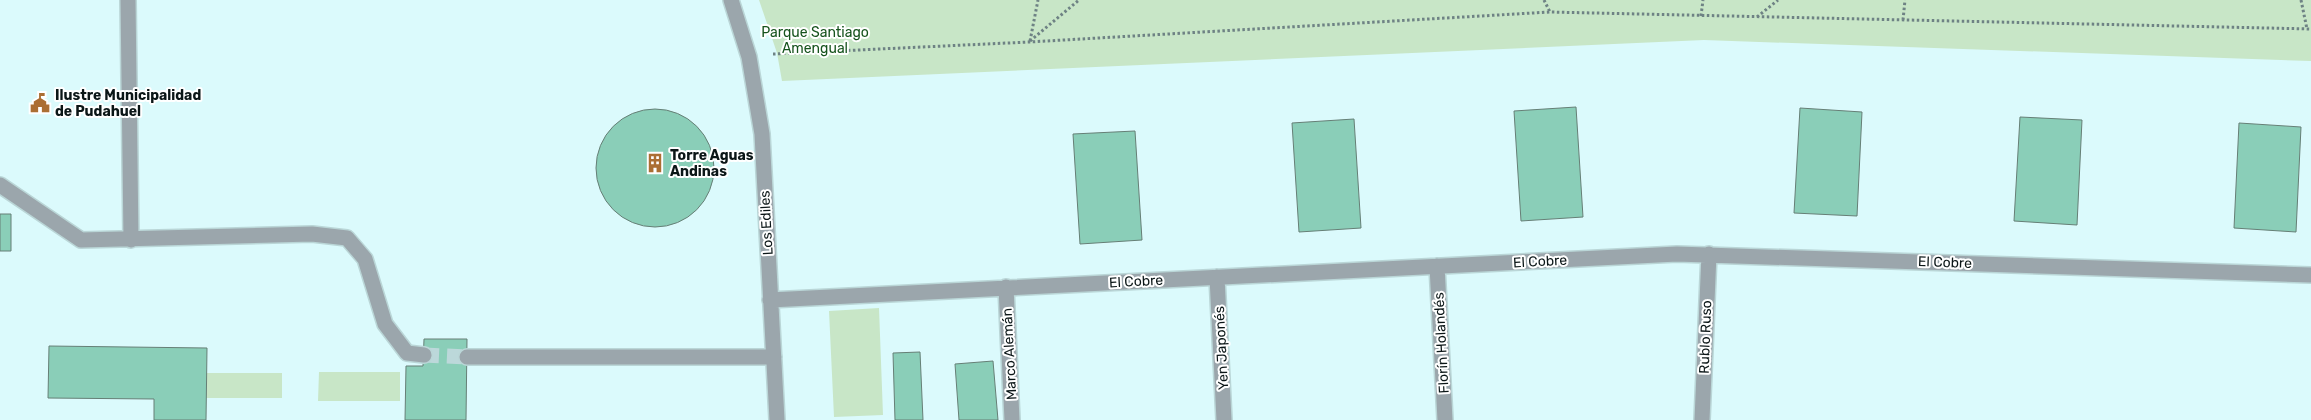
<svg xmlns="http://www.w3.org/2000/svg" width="2311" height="420" font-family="Rubik,sans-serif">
<rect width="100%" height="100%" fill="#dbfafc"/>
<path fill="#c8e6c7" d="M759 0H2311V61L1704 40 782 81 777 53Z
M879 308 883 415 834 417 829 311Z
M319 372H400V401H318Z
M206 373H282V398H206Z"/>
<path fill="#8aceb8" stroke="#667f76" d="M1576 107 1583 217 1521 221 1514 111Z
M1800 108 1862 112 1857 216 1794 213Z
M596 168a59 59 0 1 1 118 0a59 59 0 1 1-118 0Z
M2020 117 2082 120 2077 225 2014 221Z
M1354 119 1361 228 1299 232 1292 123Z
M2239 123 2301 127 2296 232 2234 228Z
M1135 131 1142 240 1080 244 1073 134Z
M0 214H11V251H0Z
M424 339H467L466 420H405L406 366H423Z
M49 346 207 348 206 420H154V399L48 398Z
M920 352 923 420H895L893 353Z
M993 361 998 420H959L955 364Z"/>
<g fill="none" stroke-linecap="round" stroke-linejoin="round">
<path stroke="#bcd8da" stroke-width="15" stroke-dasharray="15 8" stroke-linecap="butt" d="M424 355 467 357"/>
<defs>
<path id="minor" d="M128 0 131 240
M731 0 749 57 762 134 777 420
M0 185 81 240 312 234 347 238 365 259 385 324 407 353 424 355
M1437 266 1445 420
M1217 277 1224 420
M1006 287 1012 420
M770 300 1677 254 2311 275
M467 357H774
M1702 420 1709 254"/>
</defs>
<use href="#minor" stroke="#bad6d7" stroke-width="18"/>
<path stroke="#6e8284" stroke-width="3" stroke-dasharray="2.5 2.5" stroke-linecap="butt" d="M1544 0 1550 12
M2301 0 2307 29
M1701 16 1703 0
M1757 17 1778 0
M1903 20 1905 0
M1030 41 1079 0
M1030 41 1038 0
M773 54 1029 42 1550 12 2311 29"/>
<use href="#minor" stroke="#9ba6ac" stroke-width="15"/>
</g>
<defs>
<symbol id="civic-bare" viewBox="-9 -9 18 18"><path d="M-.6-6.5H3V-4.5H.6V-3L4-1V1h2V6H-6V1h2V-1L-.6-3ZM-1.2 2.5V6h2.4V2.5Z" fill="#ab6e33" stroke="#fff" stroke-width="2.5" paint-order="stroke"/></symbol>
<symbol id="building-bare" viewBox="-9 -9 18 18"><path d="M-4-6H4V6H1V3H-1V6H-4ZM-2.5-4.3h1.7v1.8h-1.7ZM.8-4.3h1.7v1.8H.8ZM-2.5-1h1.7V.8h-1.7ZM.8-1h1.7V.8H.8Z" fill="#ab6e33" stroke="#fff" stroke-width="2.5" paint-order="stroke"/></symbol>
</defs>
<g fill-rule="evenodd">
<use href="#civic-bare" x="26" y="89" width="28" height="28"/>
<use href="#building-bare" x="641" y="149" width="28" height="28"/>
</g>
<g text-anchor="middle" stroke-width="4" stroke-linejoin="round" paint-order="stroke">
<g font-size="14" fill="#16531d" stroke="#fff">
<text x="815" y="37">Parque Santiago<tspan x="815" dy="16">Amengual</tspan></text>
</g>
<g font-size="14" font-weight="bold" fill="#0b1617" stroke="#fff" text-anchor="start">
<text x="55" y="100">Ilustre Municipalidad<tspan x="55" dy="16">de Pudahuel</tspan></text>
<text x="670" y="160">Torre Aguas<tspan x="670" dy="16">Andinas</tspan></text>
</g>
<g font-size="14" fill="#0b1617" stroke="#fff">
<text transform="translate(766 223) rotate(-93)" y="5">Los Ediles</text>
<text transform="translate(1540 261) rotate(-3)" y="5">El Cobre</text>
<text transform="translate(1945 262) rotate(2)" y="5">El Cobre</text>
<text transform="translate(1136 281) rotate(-3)" y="5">El Cobre</text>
<text transform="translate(1705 337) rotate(-88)" y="5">Rublo Ruso</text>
<text transform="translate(1441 343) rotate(-93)" y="5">Florín Holandés</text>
<text transform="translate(1221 348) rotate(-93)" y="5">Yen Japonés</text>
<text transform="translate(1009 354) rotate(-93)" y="5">Marco Alemán</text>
</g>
</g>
</svg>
